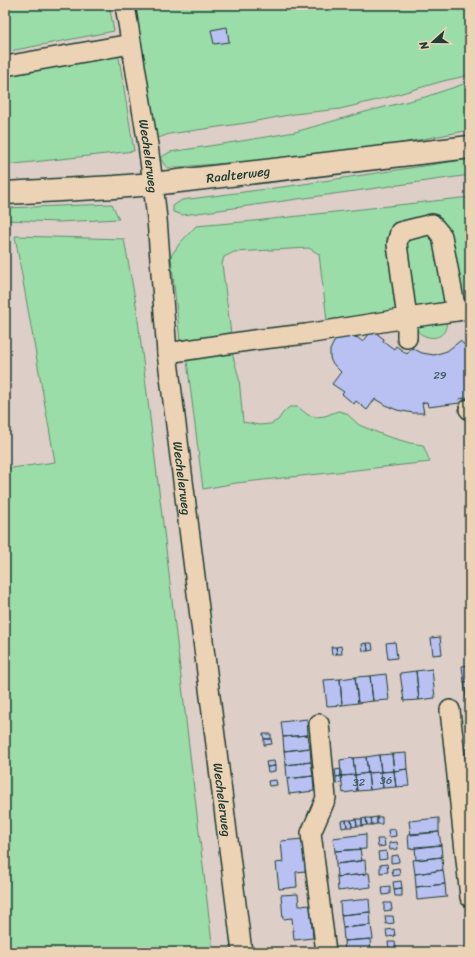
<svg xmlns="http://www.w3.org/2000/svg" width="475" height="957" font-family="Sriracha,sans-serif">
<rect width="100%" height="100%" fill="#ddcec7"/>
<filter id="ink" filterUnits="userSpaceOnUse"><feTurbulence type="fractalNoise" baseFrequency=".025" numOctaves="2"/><feDisplacementMap in="SourceGraphic" scale="8" xChannelSelector="R" yChannelSelector="G"/><feConvolveMatrix kernelMatrix="1 2 1 2 8 2 1 2 1" color-interpolation-filters="sRGB"/></filter>
<g filter="url(#ink)">
<path fill="#9bdda8" stroke="#5d8d6e" d="M5 5H109L114 31 5 52Z
M134 5H470V75L443 81 385 98 340 109 294 114 246 123 169 134 156 139Z
M118 52 134 151 5 165V87L14 68Z
M470 82V130L350 153 167 168 160 158 170 152 248 140 295 132 365 112 425 97Z
M470 159V175L183 215 173 212V206L182 200 290 186Z
M470 197V300L461 301 446 234 394 227 387 237V248L396 311 327 320 319 254 309 248 234 252 224 257 222 264 231 334 180 341 171 256 180 243 196 226 254 221Z
M112 204 119 219 58 222 5 220V208Z
M428 234 430 235 434 241 447 303 410 309 403 239Z
M15 236 124 239 136 304 165 540 213 952H5V469L55 462Z
M446 319C449 336 434 342 421 334 419 332 417 331 416 330 416 329 414 324 413 324Z
M231 349 239 378 243 422 259 425 271 424 278 420 283 413 289 407H298L308 415 316 417 325 416 338 411 346 413 359 425 386 436 410 443 423 445 430 462 236 483 203 489 187 361Z"/>
<path fill="#b8c1f2" stroke="#1f3d34" d="M227 27 229 42 214 44 211 30Z
M372 330 384 339 383 341 394 349 396 346 407 354 412 348 422 353 434 355 447 351 460 341 466 346 470 340V397L459 399 460 403 428 407 427 402 422 403 424 413H413L397 410 385 405 375 399 367 410 356 401 354 404 342 394 344 392 332 384 341 372 336 367 331 361 330 357V350L334 342 341 337 352 336 358 338 363 342Z
M440 637 442 654 433 655 431 638Z
M395 642 397 658 388 659 386 643Z
M367 643 368 651H363L362 644Z
M367 643H372L373 650 368 651Z
M341 646 342 654H337L336 647Z
M331 647H336L337 654 332 655Z
M470 665V681L464 682 462 666Z
M432 669 435 698 419 700 416 671Z
M416 671 419 700 404 701 400 673Z
M386 674 389 700 373 701 370 676Z
M370 676 373 701 358 703 355 677Z
M355 677 358 703 342 705 340 679Z
M340 679 342 705 327 706 324 680Z
M470 681V696H466L464 682Z
M466 696H470V710L467 711Z
M470 710V725H469L467 711Z
M307 719 308 735 283 737 281 722Z
M263 734H271V739H264Z
M308 735 310 748 284 751 283 737Z
M264 739H271L272 744 264 745Z
M310 748 311 762 286 765 284 751Z
M406 753 407 769 394 771 392 754Z
M392 754 394 771 381 772 379 755Z
M379 755 381 772 368 773 366 757Z
M366 757 368 773 355 775 353 758Z
M353 758 355 775 341 776 340 760Z
M274 761 275 766 267 767 266 762Z
M311 762 313 776 287 779 286 765Z
M275 766V771L268 772 267 767Z
M341 769V776L336 777 335 770Z
M407 769 409 786 396 787 394 771Z
M394 771 396 787 383 788 381 772Z
M381 772 383 788 370 790 368 773Z
M368 773 370 790 357 791 355 775Z
M355 775 357 791 343 793 341 776Z
M313 776 314 791 289 794 287 779Z
M341 776 342 783 336 784V777Z
M276 780 277 785 269 786 268 781Z
M377 817V824L372 825 371 818Z
M377 817H382V824H377Z
M366 818H371L372 825H367Z
M366 818 367 825 362 826V819Z
M439 818V832L411 835 409 821Z
M356 819H362V826H357Z
M356 819 357 826 352 827 351 820Z
M346 820 347 827 342 828 341 821Z
M346 820H351L352 827H347Z
M395 829 396 836 389 837 388 830Z
M439 832 441 845 409 849 408 834Z
M366 834V849L335 851 333 838Z
M303 839 306 871 296 872 297 887 279 889 276 863 283 862 281 841Z
M377 839H384L385 846 378 847Z
M397 842 398 849 390 850 389 843Z
M441 845 442 857 416 860 415 847Z
M360 849 362 861 336 864 335 851Z
M386 851 387 859 379 860 378 852Z
M398 855 399 862 391 863V856Z
M442 857 443 870 415 874 413 860Z
M365 860 366 874 337 877 336 864Z
M387 864 388 872 380 873V865Z
M399 868 400 875 393 876 392 869Z
M443 870 445 884 416 887 415 874Z
M366 873H369L371 887 338 891 337 877 366 874Z
M401 881 402 888 394 889 393 882Z
M445 884 446 896 447 897 417 900 416 887Z
M390 886V894L383 895 382 887Z
M402 888V896H395L394 889Z
M298 894 299 906 310 905 313 938 294 940 292 918 283 919 281 895Z
M369 899 370 912 341 915 340 902Z
M384 903H391L392 910 384 911Z
M370 912 371 925 343 928 341 915Z
M385 916H393L394 923 386 924Z
M371 925 373 939 344 941 343 928Z
M394 929 395 936 387 937 386 930Z
M370 939 371 952H345L344 941Z
M388 942H395L396 949 389 950Z
M452 949V952H426Z"/>
<g fill="none" stroke-linecap="round" stroke-linejoin="round">
<defs>
<g id="minor">
<path id="s1" d="M125 5 148 145 153 184 157 219 167 353 242 952"/>
<path d="M5 66 131 44"/>
<path d="M407 338V318L397 244 400 232 432 224 442 236 456 311"/>
<path d="M167 353 254 340 306 334 407 318 470 309"/>
<path d="M469 409 470 410"/>
<path d="M450 710 470 897"/>
<path d="M319 724 326 798 311 833 326 952"/>
</g>
<g id="major">
<path id="s2" d="M5 193 115 187 153 184 470 147"/>
</g>
</defs>
<use href="#minor" stroke="#1f3d34" stroke-width="22"/>
<use href="#major" stroke="#1f3d34" stroke-width="25"/>
<use href="#minor" stroke="#edd3b5" stroke-width="19"/>
<use href="#major" stroke="#edd3b5" stroke-width="22"/>
</g>
</g>
<g text-anchor="middle" stroke-width="3" stroke-linejoin="round" paint-order="stroke">
<g font-size="11" fill="#455e64">
<text x="440" y="379">29</text>
<text x="386" y="784">36</text>
<text x="359" y="786">32</text>
</g>
<g font-size="13" fill="#1f3d34" stroke="#edd3b5">
<text dy="5" stroke="none"><textPath href="#s1" startOffset="153">Wechelerweg</textPath></text>
<text dy="5" stroke="none"><textPath href="#s2" startOffset="234">Raalterweg</textPath></text>
<text dy="5" stroke="none"><textPath href="#s1" startOffset="477">Wechelerweg</textPath></text>
<text dy="5" stroke="none"><textPath href="#s1" startOffset="801">Wechelerweg</textPath></text>
</g>
</g>
<rect width="475" height="957" fill="none" stroke="#edd3b5" stroke-width="20"/>
<rect x="10" y="10" width="455" height="937" fill="none" stroke="#1f3d34" stroke-width="1.5" filter="url(#ink)"/>
<g transform="translate(433 42) rotate(249)" stroke="#edd3b5" stroke-width="3" paint-order="stroke">
<path d="M0-3L7 15L0 10L-7 15Z" fill="#1f3d34"/>
<text y="-6" font-size="11" font-weight="bold" text-anchor="middle" fill="#1f3d34">N</text>
</g>
</svg>
